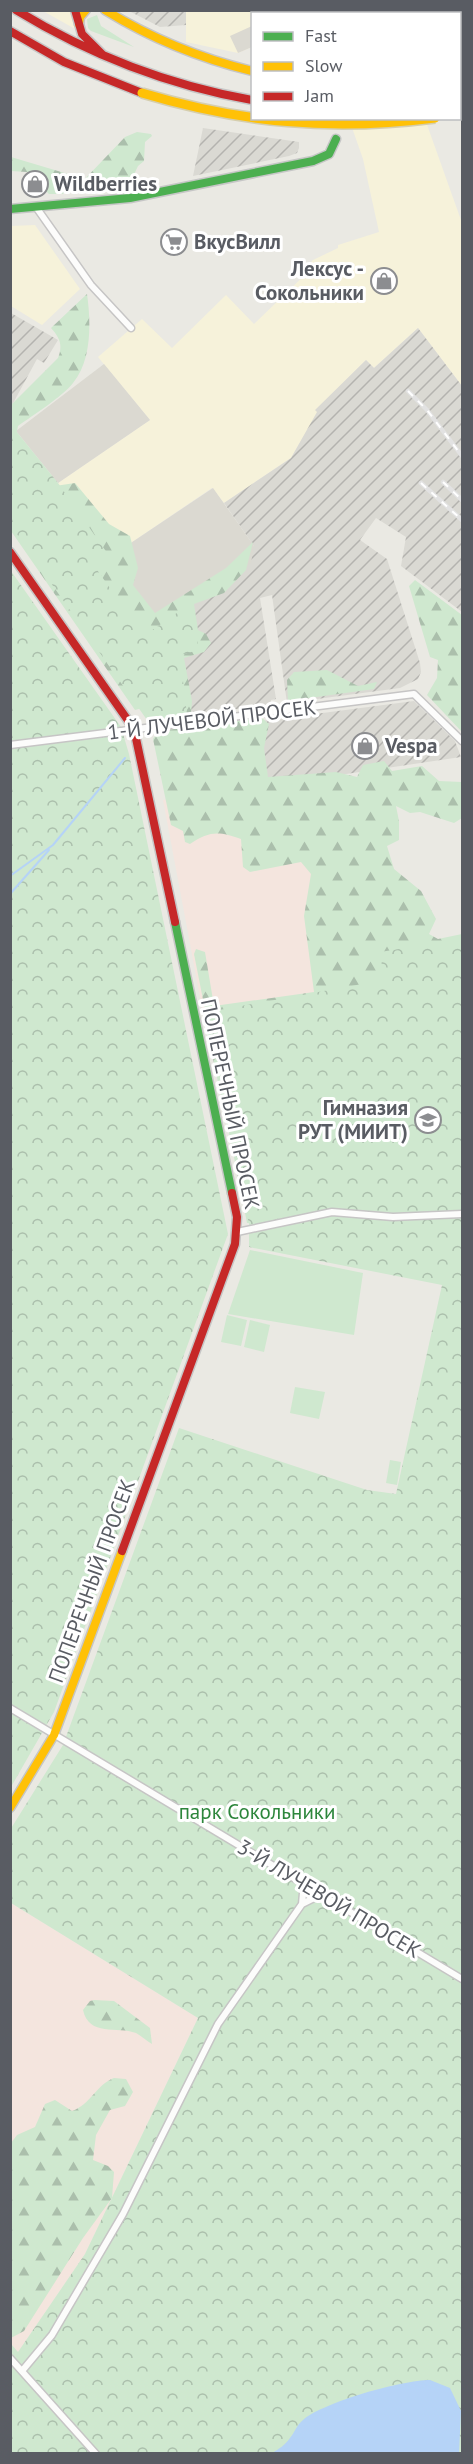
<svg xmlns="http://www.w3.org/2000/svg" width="473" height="2464" font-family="'PT Sans',sans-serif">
<defs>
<pattern id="industrial-furrows" width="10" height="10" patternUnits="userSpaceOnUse" patternTransform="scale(1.5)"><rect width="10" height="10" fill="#dad9d3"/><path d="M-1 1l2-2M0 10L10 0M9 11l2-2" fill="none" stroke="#b4b3af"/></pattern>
<pattern id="forest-firs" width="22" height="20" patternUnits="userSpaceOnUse" patternTransform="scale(1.5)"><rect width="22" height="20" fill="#cfe8cf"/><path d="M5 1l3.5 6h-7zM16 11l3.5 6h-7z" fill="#abbfac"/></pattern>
<pattern id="park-crowns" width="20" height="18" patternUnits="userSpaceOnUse" patternTransform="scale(1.5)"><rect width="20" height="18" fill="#cfe8cf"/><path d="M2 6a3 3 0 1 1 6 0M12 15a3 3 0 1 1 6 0" fill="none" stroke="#abbfac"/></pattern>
</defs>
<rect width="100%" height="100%" fill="#eae9e3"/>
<path fill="#f6f2da" d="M384 10 385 13 252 14V47L238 53 186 42V11Z
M43 11H71L77 30Z
M349 119H425L462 223V386L418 328 374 368 366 360 316 410 318 412 291 458 224 503 212 488 110 557 58 483 150 420 98 357 142 319 172 348 226 295 254 324 311 269 310 263 313 260 338 248V245L379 232 363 159Z
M35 225 80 289 42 325 11 306V226Z"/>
<path fill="url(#industrial-furrows)" d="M129 11H186V25L160 27Z
M203 128 299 142V148L297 153 289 156 193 176Z
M11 313 58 340 44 363 37 359 11 407Z
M418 328 462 386V612L401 566 406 537 376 518 360 540 387 559 420 663 421 672 418 679 400 688 287 703 272 595 260 598 276 699 271 700V705L187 715 180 655 191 603 254 546 224 503 291 458 317 412 315 410 366 360 374 368Z
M414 701 455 741 461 757 265 786 254 722Z"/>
<path fill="#dbd9d1" d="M252 26V47L238 53 230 36Z
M104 364 150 420 58 483 16 431Z
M213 488 254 546 251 563 151 631 95 567Z"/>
<path fill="#f4e5de" d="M347 775 385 980 203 1013 163 800Z
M11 1903 198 2018 85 2254 18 2352 11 2344Z"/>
<path fill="#cfe8cf" d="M97 15 101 26 134 47 91 31 88 28 87 19Z
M250 1250 363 1273 354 1335 228 1314Z
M227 1315 247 1320 241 1346 221 1342Z
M250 1320 270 1325 264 1352 244 1347Z
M295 1387 325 1392 319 1419 290 1413Z
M390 1460 401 1462 397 1485 386 1483Z"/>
<path fill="url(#forest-firs)" d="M137 132 151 134 152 136 145 142 144 161 138 166 129 185 85 190 82 182 125 137Z
M11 157 68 174 71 176 63 194H49L46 191V179L42 173 11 171Z
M87 294C91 322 92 360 73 383 62 397 33 415 18 426L16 436 55 486 75 483 109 524 130 536 138 568 133 585 155 613 226 568 253 542 246 570 224 593 194 604 198 630 206 634 211 643 204 652 184 658 192 701 191 713C172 718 162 717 146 707L135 710 11 531 10 406 58 358C63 345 60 338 51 328Z
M415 580 462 615V732L427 695 437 678 438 660 430 657 409 586Z
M327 670 358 686 377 682 374 689 288 701 287 680 294 672Z
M262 718 269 724 264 748 268 777 336 772 357 777 363 765 384 761 392 771 422 766 439 781 462 782V818L454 823 420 812 410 813 396 806 399 821V840L387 846 394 869 421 891 436 919 429 934 438 939 462 934V1096L250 1223H247L194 954 196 949 205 952 214 1006 314 992 304 916 311 874 301 862 250 872 243 867 241 839C219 831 209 831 190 844L185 842 183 831 171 825 153 739 158 731Z
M94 2000 114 2001 150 2028 152 2044C147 2041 141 2036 136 2033 117 2026 89 2037 83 2010L90 2001Z
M114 2078 126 2079 133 2092 125 2106 110 2110 96 2135 93 2160 108 2166 114 2172 112 2198 83 2238 24 2331 11 2338V2143L17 2135 35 2127 45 2104 55 2100 72 2111C90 2105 97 2084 114 2078Z"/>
<path fill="url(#park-crowns)" d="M10 428 16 431 58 483 110 557 95 567 139 629 151 631 191 603 199 650 180 655 187 715 147 720 11 526Z
M11 571 121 727 129 754 228 1234 54 1712 11 1787Z
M462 939V2453H11V2344L18 2352 85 2254 198 2018 11 1903 10 1830 63 1745 179 1428 367 1490 396 1494 442 1285 249 1247V1224L203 1013 384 980 380 952Z"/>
<path fill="#b5d3f7" d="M430 2380 450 2388 461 2411 459 2453H272C279 2449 285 2445 290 2438 295 2432 296 2426 303 2420 324 2402 402 2380 430 2380Z"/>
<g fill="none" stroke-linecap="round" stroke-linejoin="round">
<path stroke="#b5d3f7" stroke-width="2" d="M10 876 53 845 125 758
M10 894 49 850"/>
<defs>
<path id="street" d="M36 207 91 285 131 328
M10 745 414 694 462 741
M237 1232 332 1212 393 1217 462 1214
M10 1708 462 1979
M307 1886 303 1893 302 1904 312 1899 317 1891
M10 2358 96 2454
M22 2371 52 2335 123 2214 218 2024 302 1904"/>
<path id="fast" d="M10 209 130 198 313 161 329 154 336 139
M175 922 232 1193"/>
<path id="slow" d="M105 10C152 39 199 58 252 71
M79 24 80 17 86 10
M460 95 462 94
M460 114H462
M10 1808 54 1735 122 1551"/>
<path id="jam" d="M16 10C90 55 167 85 252 100
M75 10 82 34 103 55
M10 31 64 62 142 93
M10 552 134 729 175 922
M122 1551 235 1244 237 1217 232 1193"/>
</defs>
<use href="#street" stroke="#c6c5c5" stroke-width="9"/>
<use href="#fast" stroke="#c6c6c6" stroke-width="11"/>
<use href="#slow" stroke="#c6c6c6" stroke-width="11"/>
<use href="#jam" stroke="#c6c6c6" stroke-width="11"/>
<use href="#street" stroke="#fcfcfb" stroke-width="6"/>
<use href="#fast" stroke="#4caf50" stroke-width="8"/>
<use href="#slow" stroke="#ffc107" stroke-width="8"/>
<use href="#jam" stroke="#c62828" stroke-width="8"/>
<defs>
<path id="rail" d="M408 391 427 410 462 456
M443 482 462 500
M421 483 462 520"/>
</defs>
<use href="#rail" stroke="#e2e2e2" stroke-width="4.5"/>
<use href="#rail" stroke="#fff" stroke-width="2" stroke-dasharray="7" stroke-linecap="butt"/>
<defs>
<path id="slow-bridge" d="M142 93C242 123 332 131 435 118"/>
</defs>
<use href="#slow-bridge" stroke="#d5ceae" stroke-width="12" stroke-linecap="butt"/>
<use href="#slow-bridge" stroke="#ffc107" stroke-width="9"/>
</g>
<defs>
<symbol id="shop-ring" viewBox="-11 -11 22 22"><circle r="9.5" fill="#fff" stroke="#8c8d90" stroke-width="1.5"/><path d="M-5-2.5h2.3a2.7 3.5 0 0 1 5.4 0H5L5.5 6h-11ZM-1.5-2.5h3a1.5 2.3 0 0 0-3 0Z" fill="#8c8d90"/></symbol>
<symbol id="supermarket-ring" viewBox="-11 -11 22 22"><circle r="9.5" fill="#fff" stroke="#8c8d90" stroke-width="1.5"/><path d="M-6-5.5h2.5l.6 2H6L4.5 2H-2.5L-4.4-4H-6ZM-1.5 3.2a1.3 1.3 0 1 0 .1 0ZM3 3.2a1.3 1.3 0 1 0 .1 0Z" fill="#8c8d90"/></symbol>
<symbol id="school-ring" viewBox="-11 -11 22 22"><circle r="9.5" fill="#fff" stroke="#8c8d90" stroke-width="1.5"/><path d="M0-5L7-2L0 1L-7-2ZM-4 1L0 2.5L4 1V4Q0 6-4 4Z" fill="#8c8d90"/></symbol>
</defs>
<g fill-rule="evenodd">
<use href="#shop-ring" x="20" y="169" width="30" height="30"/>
<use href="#supermarket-ring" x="159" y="227" width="30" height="30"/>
<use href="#shop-ring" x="369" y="266" width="30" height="30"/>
<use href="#shop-ring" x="350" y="731" width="30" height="30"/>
<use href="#school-ring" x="413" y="1105" width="30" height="30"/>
</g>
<g text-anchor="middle" stroke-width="6" stroke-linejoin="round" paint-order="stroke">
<g font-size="21" font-weight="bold" fill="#595c63" stroke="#fff" text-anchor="start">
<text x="54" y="191">Wildberries</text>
<text x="194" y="249">ВкусВилл</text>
<text x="364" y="276" text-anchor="end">Лексус -<tspan x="364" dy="24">Сокольники</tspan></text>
<text x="385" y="753">Vespa</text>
<text x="408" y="1115" text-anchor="end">Гимназия<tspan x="408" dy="24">РУТ (МИИТ)</tspan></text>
</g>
<g font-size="21" fill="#595c63" stroke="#fff">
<text transform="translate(212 720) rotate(-7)" y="7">1-Й ЛУЧЕВОЙ ПРОСЕК</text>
<text transform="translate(230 1104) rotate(78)" y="7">ПОПЕРЕЧНЫЙ ПРОСЕК</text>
<text transform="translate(92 1581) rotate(-70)" y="7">ПОПЕРЕЧНЫЙ ПРОСЕК</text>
<text transform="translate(329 1899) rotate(31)" y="7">3-Й ЛУЧЕВОЙ ПРОСЕК</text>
</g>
<g font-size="21" fill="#2d863c" stroke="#fff">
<text x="257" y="1819">парк Сокольники</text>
</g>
</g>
<rect width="473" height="2464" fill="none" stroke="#595c63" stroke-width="24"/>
<rect x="251" y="12" width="210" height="108" fill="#ffffff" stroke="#bdbec1" stroke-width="1.5"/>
<rect x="263" y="32" width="30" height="9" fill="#4caf50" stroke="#bdbec1" stroke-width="1.5"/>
<text x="305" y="42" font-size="18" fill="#595c63">Fast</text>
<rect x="263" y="62" width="30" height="9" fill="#ffc107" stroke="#bdbec1" stroke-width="1.5"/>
<text x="305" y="72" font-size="18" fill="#595c63">Slow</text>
<rect x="263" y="92" width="30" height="9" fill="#c62828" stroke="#bdbec1" stroke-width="1.5"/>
<text x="305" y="102" font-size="18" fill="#595c63">Jam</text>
</svg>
